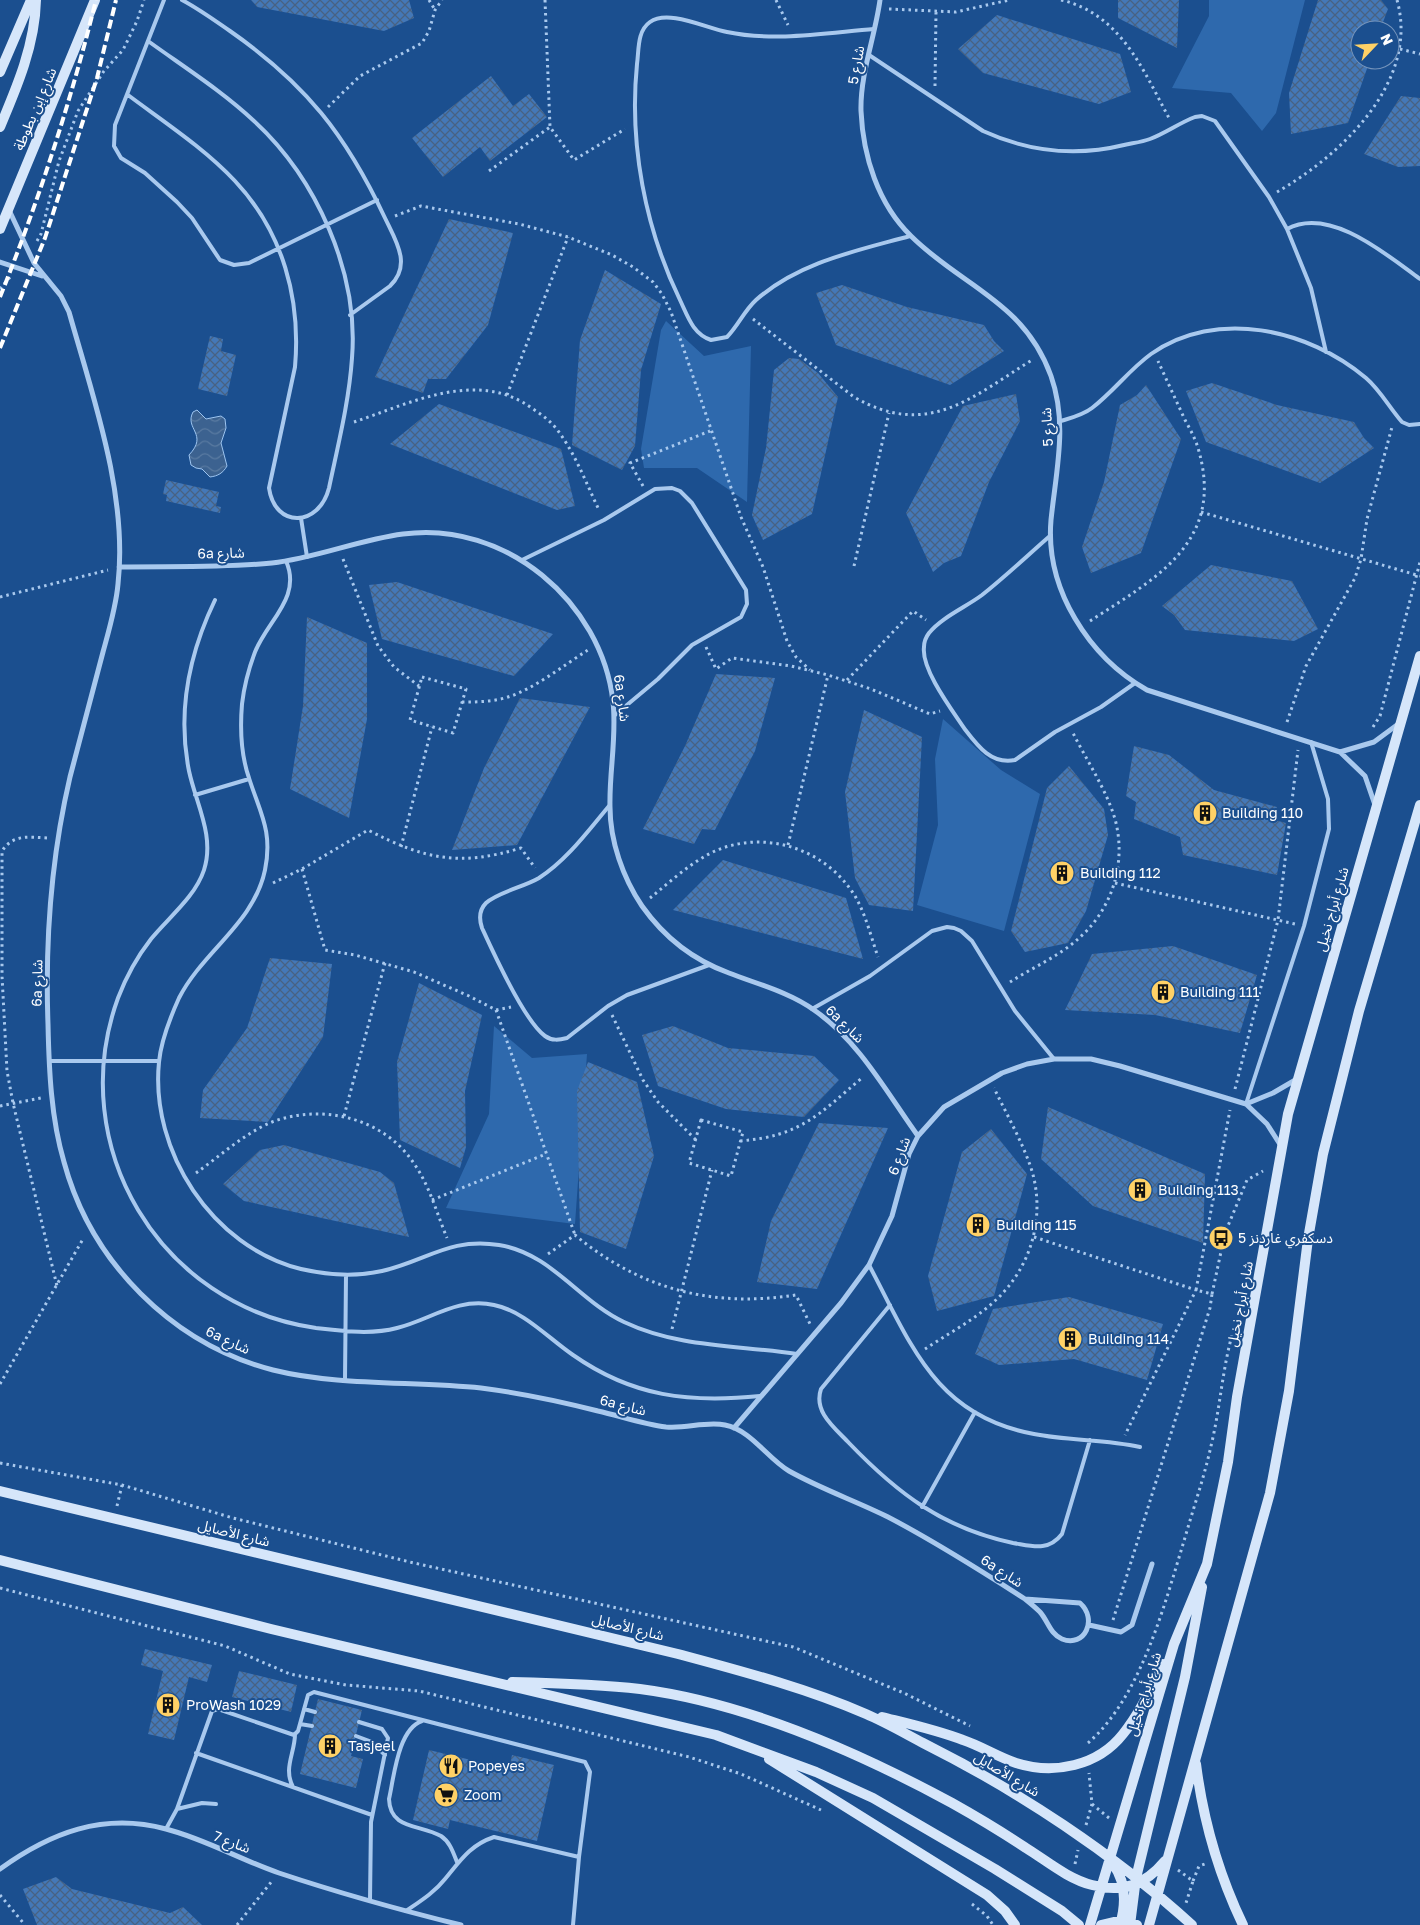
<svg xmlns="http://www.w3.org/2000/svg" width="1420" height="1925" viewBox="0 0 1420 1925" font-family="'Golos Text','Noto Sans Arabic',sans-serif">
<defs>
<pattern id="water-waves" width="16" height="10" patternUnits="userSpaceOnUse" patternTransform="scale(1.25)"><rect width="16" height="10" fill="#3c6290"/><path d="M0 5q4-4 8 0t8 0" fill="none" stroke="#597aa1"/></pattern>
<pattern id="building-cross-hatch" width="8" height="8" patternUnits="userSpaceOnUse" patternTransform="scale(1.25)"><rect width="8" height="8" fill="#4478b7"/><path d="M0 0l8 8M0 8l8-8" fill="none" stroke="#486282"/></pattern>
</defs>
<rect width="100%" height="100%" fill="#1b4f8f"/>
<!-- park -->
<path fill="#2e69ad" d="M1209,0H1305L1276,113L1262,131L1231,93L1172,88L1209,16Z
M666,321L704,356L751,346L747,502L697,468H644L641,449L661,330Z
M943,719L1001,770L1040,794L1004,931L917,905L938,825L935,759Z
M494,1026L532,1058L587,1054L575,1224L446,1208L489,1114Z"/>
<!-- water -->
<path fill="url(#water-waves)" stroke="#9cc4f0" d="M197,410L206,419L221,416L225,419L226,428L221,443L227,466C223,473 218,476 210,477L202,469L196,468L191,465L189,455C209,434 184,429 193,412Z"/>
<!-- building -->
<path fill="url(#building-cross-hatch)" d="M251,0H409L414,18L384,31L257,7Z
M1118,0H1179L1177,48L1118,18Z
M1318,0H1381L1388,9L1380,30H1360V60H1370L1348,123L1291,134L1289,93Z
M997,15L1120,54L1131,92L1099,104L983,73L958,49Z
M491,76L513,106L529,94L547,117L490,161L480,147L443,177L412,138Z
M1401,96L1420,98V166L1398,167L1364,154Z
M449,219L513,233L488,325L446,379H428L423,393L375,377Z
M605,270L661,304L641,370L635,446L622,470L572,445L580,340Z
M842,285L907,307L984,325L994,341L1004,351L950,385L836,345L816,293Z
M210,336L223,339L221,351L236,355L227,396L198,389Z
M789,358L799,359L818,373L838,397L812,514L763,540L752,515L766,448L774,370Z
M1212,383L1277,405L1354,422L1364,438L1374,448L1320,483L1206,442L1186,391Z
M1146,385L1181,439L1141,553L1091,573L1082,547L1104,482L1120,405L1137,395Z
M1016,394L1020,421L989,482L961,556L944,563L933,572L906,513L963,406Z
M439,404L561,449L575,506L557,510L390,444Z
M166,480L219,492L216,506L221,507L220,513L166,501L167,495L163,494Z
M1211,565L1292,581L1318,629L1294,641L1185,630L1174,615L1162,606Z
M397,582L553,634L514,676L382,639L369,585Z
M307,617L367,643V719L349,818L290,789L303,706Z
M716,674L775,678L755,751L715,830L702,829L694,844L643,829L685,746Z
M520,698L590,707L517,845L452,850L484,768Z
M864,710L922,737L913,911L869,905L855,878L845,792Z
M1134,746L1169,755L1214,790L1277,807L1275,820L1286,823L1277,875L1183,855L1180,837L1134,819L1136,802L1126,796Z
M1069,766L1104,809L1108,835L1086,911L1068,943L1025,952L1011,931L1047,788Z
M723,860L846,898L863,959L673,910Z
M1173,946L1257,975L1240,1033L1155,1015L1065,1010L1092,954Z
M270,958L332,964L323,1037L268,1122L200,1118L203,1090L247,1028Z
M419,983L482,1015L465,1091L466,1147L460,1168L400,1140L397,1062Z
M673,1026L728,1048L814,1056L839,1080L804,1117L726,1109L658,1086L642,1035Z
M588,1062L637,1082L654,1156L626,1249L580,1232L577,1091Z
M1048,1107L1205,1174L1203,1243L1093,1206L1041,1159Z
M819,1123L888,1128L817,1289L757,1282L771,1221Z
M991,1129L1027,1174L994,1296L937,1311L928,1276L962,1152Z
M284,1145L380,1172L394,1183L409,1237L244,1201L223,1184L260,1150Z
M1069,1297L1163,1324L1147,1380L1074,1359L999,1365L975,1354L993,1309Z
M145,1649L212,1665L207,1682L189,1677L174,1740L148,1734L163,1671L141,1665Z
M239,1671L297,1685L291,1712L232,1697Z
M318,1699L362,1710L351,1756L363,1759L356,1788L300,1774Z
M429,1750L509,1769L512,1755L554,1765L537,1841L450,1820L448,1829L413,1820Z
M56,1877L72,1889L170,1913L183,1907L202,1925H37L23,1889Z"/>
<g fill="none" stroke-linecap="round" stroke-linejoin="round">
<!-- path -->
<path stroke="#a9c9ee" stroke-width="3" stroke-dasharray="2.5 4" stroke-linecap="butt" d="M429,0L435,10
M545,0L550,127L574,160L625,129
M776,0L788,25
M1061,0C1121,14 1143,70 1169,118
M889,9L956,12L1009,0
M1400,49L1420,54
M935,86L936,12
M328,107L360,76L422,43L429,31L435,10L442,0
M489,171L550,127
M1277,192C1340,156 1420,82 1397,0
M395,216L421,206L519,224L568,237L612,255L633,267L653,282L662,294L671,312L741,517L763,567L787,641L796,657L810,670
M37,241L41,234L59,161L78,111L104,71L123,50L137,21L144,0
M0,289L11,276
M753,319L854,397C927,439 971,398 1032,360
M507,395L568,237
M354,422C411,403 478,368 533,409C544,416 554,424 561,435C577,458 587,485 599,510
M643,486L630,463L710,431
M1201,512L1420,576
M343,559L378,646L394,667L419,686
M854,566L889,413
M0,597L108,570
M1090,621C1156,578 1226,542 1198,448C1195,438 1190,429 1185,420C1176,400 1167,381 1158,361
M706,647L716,669L732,658L791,666L828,675L871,689L930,714L940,711
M422,677L466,689L453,733L410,720Z
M847,680L913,611L926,620
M462,702C477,702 493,702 508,697C534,689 564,665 588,650
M1287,722L1306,666L1355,578L1361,559L1367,519L1392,427
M1373,727L1380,716L1420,562
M47,838C29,837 13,834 2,851V976L7,1071L13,1103L57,1286
M788,845L828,675
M401,847L432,727
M302,869L325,950L355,955L414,972L469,996L496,1010L511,1007
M273,883L302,869L368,830C424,859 459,867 521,848L535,868
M1115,883L1295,924
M650,898C670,882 691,862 715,851C766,829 826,849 855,896C866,915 871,937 878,957
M1010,982C1032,968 1059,956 1078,939C1112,910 1127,863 1115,819C1106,789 1087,761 1073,733
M496,1010L575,1235
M612,1015L643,1080L658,1102L696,1140
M1235,1089L1278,920L1298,750
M0,1106L41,1098
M344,1116L385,963
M701,1120L743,1132L731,1176L689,1163Z
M740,1141C801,1136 818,1115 863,1077
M196,1173C220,1156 245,1133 272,1122C323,1103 385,1118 415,1165C430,1187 437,1214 447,1238
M432,1200L546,1154
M1034,1237L1196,1290L1125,1435
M548,1254L575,1235C640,1289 712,1308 796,1295L810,1324
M1212,1294L1225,1233L1247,1180L1263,1171
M672,1329L712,1170
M925,1349C949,1333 978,1318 999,1297C1032,1264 1045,1216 1032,1171C1023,1143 1007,1115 994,1088
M0,1384L83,1239
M0,1463L122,1485L233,1518L414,1563L793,1647L904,1693L970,1726
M117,1506L122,1485
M0,1588L225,1646L290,1674L346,1685L419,1691L689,1757L741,1774L821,1810
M1113,1620L1210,1308L1212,1294L1196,1290L1230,1110
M1088,1743C1141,1697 1164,1606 1184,1541C1193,1509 1204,1478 1211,1446C1220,1409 1222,1372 1232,1335
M1092,1804L1109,1818
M1086,1825L1092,1804L1089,1773
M1075,1864L1078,1850
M1178,1870L1193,1881L1186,1903
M1193,1881L1199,1866L1205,1864
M0,1895L25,1925
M972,1904L987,1916L993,1925
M237,1925L272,1881"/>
<!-- lane -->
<path stroke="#a9c9ee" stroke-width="4" d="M164,0L115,125L114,146L121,158L145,173L177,202L192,218L220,260L234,265L249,263L377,200
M182,0C199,9 214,20 230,31C306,84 346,135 385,218C396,241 412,265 390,286L350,315
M874,29C826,33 774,42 727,32C706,28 668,9 650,22C637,31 639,50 637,64C629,144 645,228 680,300C688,317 693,334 711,340L727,337C738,326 744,311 756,300C799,262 856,251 910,236
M869,55L983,131C1029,152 1075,157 1124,145C1133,143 1142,142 1150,139C1166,133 1179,123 1195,117L1202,116L1215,121L1269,197L1287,229L1311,288L1326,352
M128,95C164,122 204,148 235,181C283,232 301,299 295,367L269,488C275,529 319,527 329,488C338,445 349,402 352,358C359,272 316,178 254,121C222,91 184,67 148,41
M1287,229C1330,206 1387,255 1420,279
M1061,421C1071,418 1083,415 1092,408C1113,392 1129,370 1151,354C1216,308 1308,329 1366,378C1380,390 1389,407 1402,422L1409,425L1420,424
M301,518L307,557
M1051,535C1028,555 1006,576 982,595C966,607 942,617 929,633C926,637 924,642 924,647C921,669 952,710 964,728C977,745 991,765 1015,760L1055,732L1101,707L1135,683
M522,560L604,520L655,489L672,488L680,491L692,503L746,590L747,604L741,617L692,645L658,679L615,715
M286,561C302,597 268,620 255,652C249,668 244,687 242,704C240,728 241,755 249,778C260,813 273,831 265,870C254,923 203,951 179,998C170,1018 161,1040 159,1062C150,1151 212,1247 301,1269C327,1275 355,1277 382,1271C426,1261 450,1237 499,1245C551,1253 579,1301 624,1322C679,1348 738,1345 797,1354
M215,600C189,654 177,711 189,771C196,804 215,836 204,870C195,897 169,917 151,939C137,957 126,977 118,998C64,1146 160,1306 316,1328C342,1331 371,1335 397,1328C430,1320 457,1297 494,1305C524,1311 548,1338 573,1355C633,1397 689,1403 760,1396
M195,795L249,779
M609,806C588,831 567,860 539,878C524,887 498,892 486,903C479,910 479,919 482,928C493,952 524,1021 545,1036C552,1041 559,1040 567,1038L608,1006L627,995L709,965
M812,1009L870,976L932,931L947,927L954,928L961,931L972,941L1015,1011L1054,1059
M49,1061H159
M1246,1104L1304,926L1329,829L1328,799L1311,742
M869,1265C911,1344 935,1416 1034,1434C1069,1441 1105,1439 1140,1447
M890,1305L821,1389C813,1412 835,1428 849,1443C898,1494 943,1528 1013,1543C1032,1546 1048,1552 1062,1534L1090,1440
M345,1379L346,1275
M922,1507L975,1412
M304,1709L315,1712
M422,1721C398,1729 394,1777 389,1799C390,1830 420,1824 441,1836C450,1842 453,1852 457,1862
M359,1722L382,1729L388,1738L371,1822L370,1900
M300,1724L312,1726
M356,1736L372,1742L385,1755
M196,1753L372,1815
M293,1787C283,1768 295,1753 295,1734
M177,1809L202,1803L216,1804
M166,1829L177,1809L212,1711L218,1709L294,1735L298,1731L308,1695L314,1692L585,1762L590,1772L579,1857L573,1925
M406,1911C419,1902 434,1893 445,1879C460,1861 470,1845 494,1837L579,1857"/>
<!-- street -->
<path stroke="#a9c9ee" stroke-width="5" d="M880,0C875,37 860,74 861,111C863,156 878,204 911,236C961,286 1024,301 1051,376C1068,424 1056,471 1051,520C1045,589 1089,657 1147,690L1340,752L1365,776L1375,805
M9,210L34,263L61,296L69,312C93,397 128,495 118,584C116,607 109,630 103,652C92,694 81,736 70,777C51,858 45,941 48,1024C49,1070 51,1118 64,1162C91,1262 172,1344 273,1370C337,1386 414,1381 481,1388C520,1393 559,1401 598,1411C620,1416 643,1424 666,1427C686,1429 706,1421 725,1425C751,1430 767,1458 789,1471C821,1489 856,1501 888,1517C936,1542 980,1570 1025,1599
M0,262L42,276
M119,567C170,566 222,568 272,563C316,558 358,540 403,534C505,520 602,602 613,702C617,737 609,772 610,807C610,841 623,878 642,906C664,937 693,960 729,973C757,984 789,992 814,1010C859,1041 887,1093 918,1136
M1340,752L1374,742L1397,725
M1246,1104L1273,1093L1297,1079
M734,1428L841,1303L869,1265L892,1216L909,1154L918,1136L944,1107L1002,1073L1027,1064L1054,1059H1091L1120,1066L1246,1104L1267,1124L1281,1146
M1025,1599L1080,1603C1098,1619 1085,1648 1062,1639C1050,1634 1048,1621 1040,1612C1035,1607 1030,1603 1025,1599Z
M1089,1625L1121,1632L1132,1625L1152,1564
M0,1869C50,1833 103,1812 166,1829C205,1839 241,1860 279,1873C339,1893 400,1910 461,1925"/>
<!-- secondary -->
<path stroke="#d6e6fa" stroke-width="10" d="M0,72L31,0
M0,127C17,87 35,45 36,0
M0,229L95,0
M0,1491L678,1654C741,1671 806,1688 866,1714C885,1722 904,1733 923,1743C1017,1790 1114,1854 1192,1925
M0,1560L271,1629L716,1735L816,1772L873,1798L995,1869L1062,1911L1079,1925
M512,1682C555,1683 598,1684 640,1689C747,1703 858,1752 952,1803C977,1817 1002,1832 1026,1848C1047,1861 1068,1879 1092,1885C1123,1893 1145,1885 1165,1861
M882,1717C910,1724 937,1730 963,1740C981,1746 998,1757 1016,1763C1054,1775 1098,1766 1123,1734C1140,1713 1151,1688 1163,1664
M769,1759L987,1895L1005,1911L1015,1925
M1196,1764C1203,1819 1219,1875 1243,1925
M1113,1864C1127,1883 1126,1904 1120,1925
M1090,1925L1174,1644L1207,1564L1228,1462L1237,1397L1288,1114L1420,656
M1101,1925L1122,1920L1137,1925
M1130,1925L1136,1878L1185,1677L1202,1587
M1149,1925L1270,1493L1289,1391L1308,1239L1323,1154L1359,1011L1420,805"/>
<!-- rail -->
<path stroke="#fff" stroke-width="4" stroke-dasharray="9 4" stroke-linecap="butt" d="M0,297C39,200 71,101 96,0
M0,348L45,238L97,78L116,0"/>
</g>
<!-- icons -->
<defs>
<symbol id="building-disc" viewBox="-11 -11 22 22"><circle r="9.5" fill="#ffd166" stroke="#1b4f8f"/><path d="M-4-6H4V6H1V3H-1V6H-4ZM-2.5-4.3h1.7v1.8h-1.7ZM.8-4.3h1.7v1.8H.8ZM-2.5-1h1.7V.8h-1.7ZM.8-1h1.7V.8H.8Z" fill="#111"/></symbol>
<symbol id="bus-disc" viewBox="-11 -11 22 22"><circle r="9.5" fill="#ffd166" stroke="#1b4f8f"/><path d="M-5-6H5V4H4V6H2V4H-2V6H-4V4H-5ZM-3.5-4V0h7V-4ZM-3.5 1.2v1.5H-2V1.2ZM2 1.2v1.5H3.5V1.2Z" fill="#111"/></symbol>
<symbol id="restaurant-disc" viewBox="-11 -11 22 22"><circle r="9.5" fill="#ffd166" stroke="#1b4f8f"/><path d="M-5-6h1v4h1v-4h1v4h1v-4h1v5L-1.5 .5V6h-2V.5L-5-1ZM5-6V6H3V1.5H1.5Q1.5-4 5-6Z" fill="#111"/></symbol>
<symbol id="supermarket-disc" viewBox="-11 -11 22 22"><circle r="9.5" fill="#ffd166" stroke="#1b4f8f"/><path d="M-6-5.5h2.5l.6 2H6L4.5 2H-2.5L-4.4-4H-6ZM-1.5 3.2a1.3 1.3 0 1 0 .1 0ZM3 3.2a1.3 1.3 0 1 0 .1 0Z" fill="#111"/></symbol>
</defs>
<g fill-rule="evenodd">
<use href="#building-disc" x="1191" y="799" width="28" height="28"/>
<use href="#building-disc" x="1048" y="859" width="28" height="28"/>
<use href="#building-disc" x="1149" y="978" width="28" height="28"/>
<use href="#building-disc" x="1126" y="1176" width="28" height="28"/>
<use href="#building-disc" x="964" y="1211" width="28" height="28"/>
<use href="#bus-disc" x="1207" y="1224" width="28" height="28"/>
<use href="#building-disc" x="1056" y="1325" width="28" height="28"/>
<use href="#building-disc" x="154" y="1691" width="28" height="28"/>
<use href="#building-disc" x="316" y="1732" width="28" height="28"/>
<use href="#restaurant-disc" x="437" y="1752" width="28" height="28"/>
<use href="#supermarket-disc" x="432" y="1781" width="28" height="28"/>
</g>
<g text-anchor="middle" stroke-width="4" stroke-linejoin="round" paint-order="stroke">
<!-- street labels -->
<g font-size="14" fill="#fff" stroke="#1b4f8f">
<text transform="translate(856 65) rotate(-80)" y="5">شارع 5</text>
<text transform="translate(35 109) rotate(-67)" y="5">شارع إبن بطوطة</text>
<text transform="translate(1047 427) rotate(-93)" y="5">شارع 5</text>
<text transform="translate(221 553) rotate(-1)" y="5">6a شارع</text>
<text transform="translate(622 698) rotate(82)" y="5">6a شارع</text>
<text transform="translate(1332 909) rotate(-74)" y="5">شارع أبراج نخيل</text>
<text transform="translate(37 983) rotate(-89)" y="5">6a شارع</text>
<text transform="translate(845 1024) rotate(44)" y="5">6a شارع</text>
<text transform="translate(899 1156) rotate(-70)" y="5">شارع 6</text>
<text transform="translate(1240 1304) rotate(-79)" y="5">شارع أبراج نخيل</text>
<text transform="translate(228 1340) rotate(25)" y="5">6a شارع</text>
<text transform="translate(623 1405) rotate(14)" y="5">6a شارع</text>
<text transform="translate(234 1533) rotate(14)" y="5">شارع الأصايل</text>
<text transform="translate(1002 1571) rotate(33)" y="5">6a شارع</text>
<text transform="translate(628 1627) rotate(14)" y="5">شارع الأصايل</text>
<text transform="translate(1144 1694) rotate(-73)" y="5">شارع أبراج نخيل</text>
<text transform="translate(1007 1774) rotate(31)" y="5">شارع الأصايل</text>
<text transform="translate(232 1842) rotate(21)" y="5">شارع 7</text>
</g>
<!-- poi labels -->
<g font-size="14" fill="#fff" stroke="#1b4f8f" text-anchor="start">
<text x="1222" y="818">Building 110</text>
<text x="1080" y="878">Building 112</text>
<text x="1180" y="997">Building 111</text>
<text x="1158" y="1195">Building 113</text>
<text x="996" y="1230">Building 115</text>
<text x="1238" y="1243">دسكفري غاردنز 5</text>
<text x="1088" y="1344">Building 114</text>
<text x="186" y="1710">ProWash 1029</text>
<text x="348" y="1751">Tasjeel</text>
<text x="468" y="1771">Popeyes</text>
<text x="464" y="1800">Zoom</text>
</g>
</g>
<!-- north arrow -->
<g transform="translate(1375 45) rotate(65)"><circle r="24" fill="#1b4f8f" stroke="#7695bc"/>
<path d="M0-4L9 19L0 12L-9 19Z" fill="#ffd166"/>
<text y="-8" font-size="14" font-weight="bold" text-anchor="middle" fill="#ffffff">N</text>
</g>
</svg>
